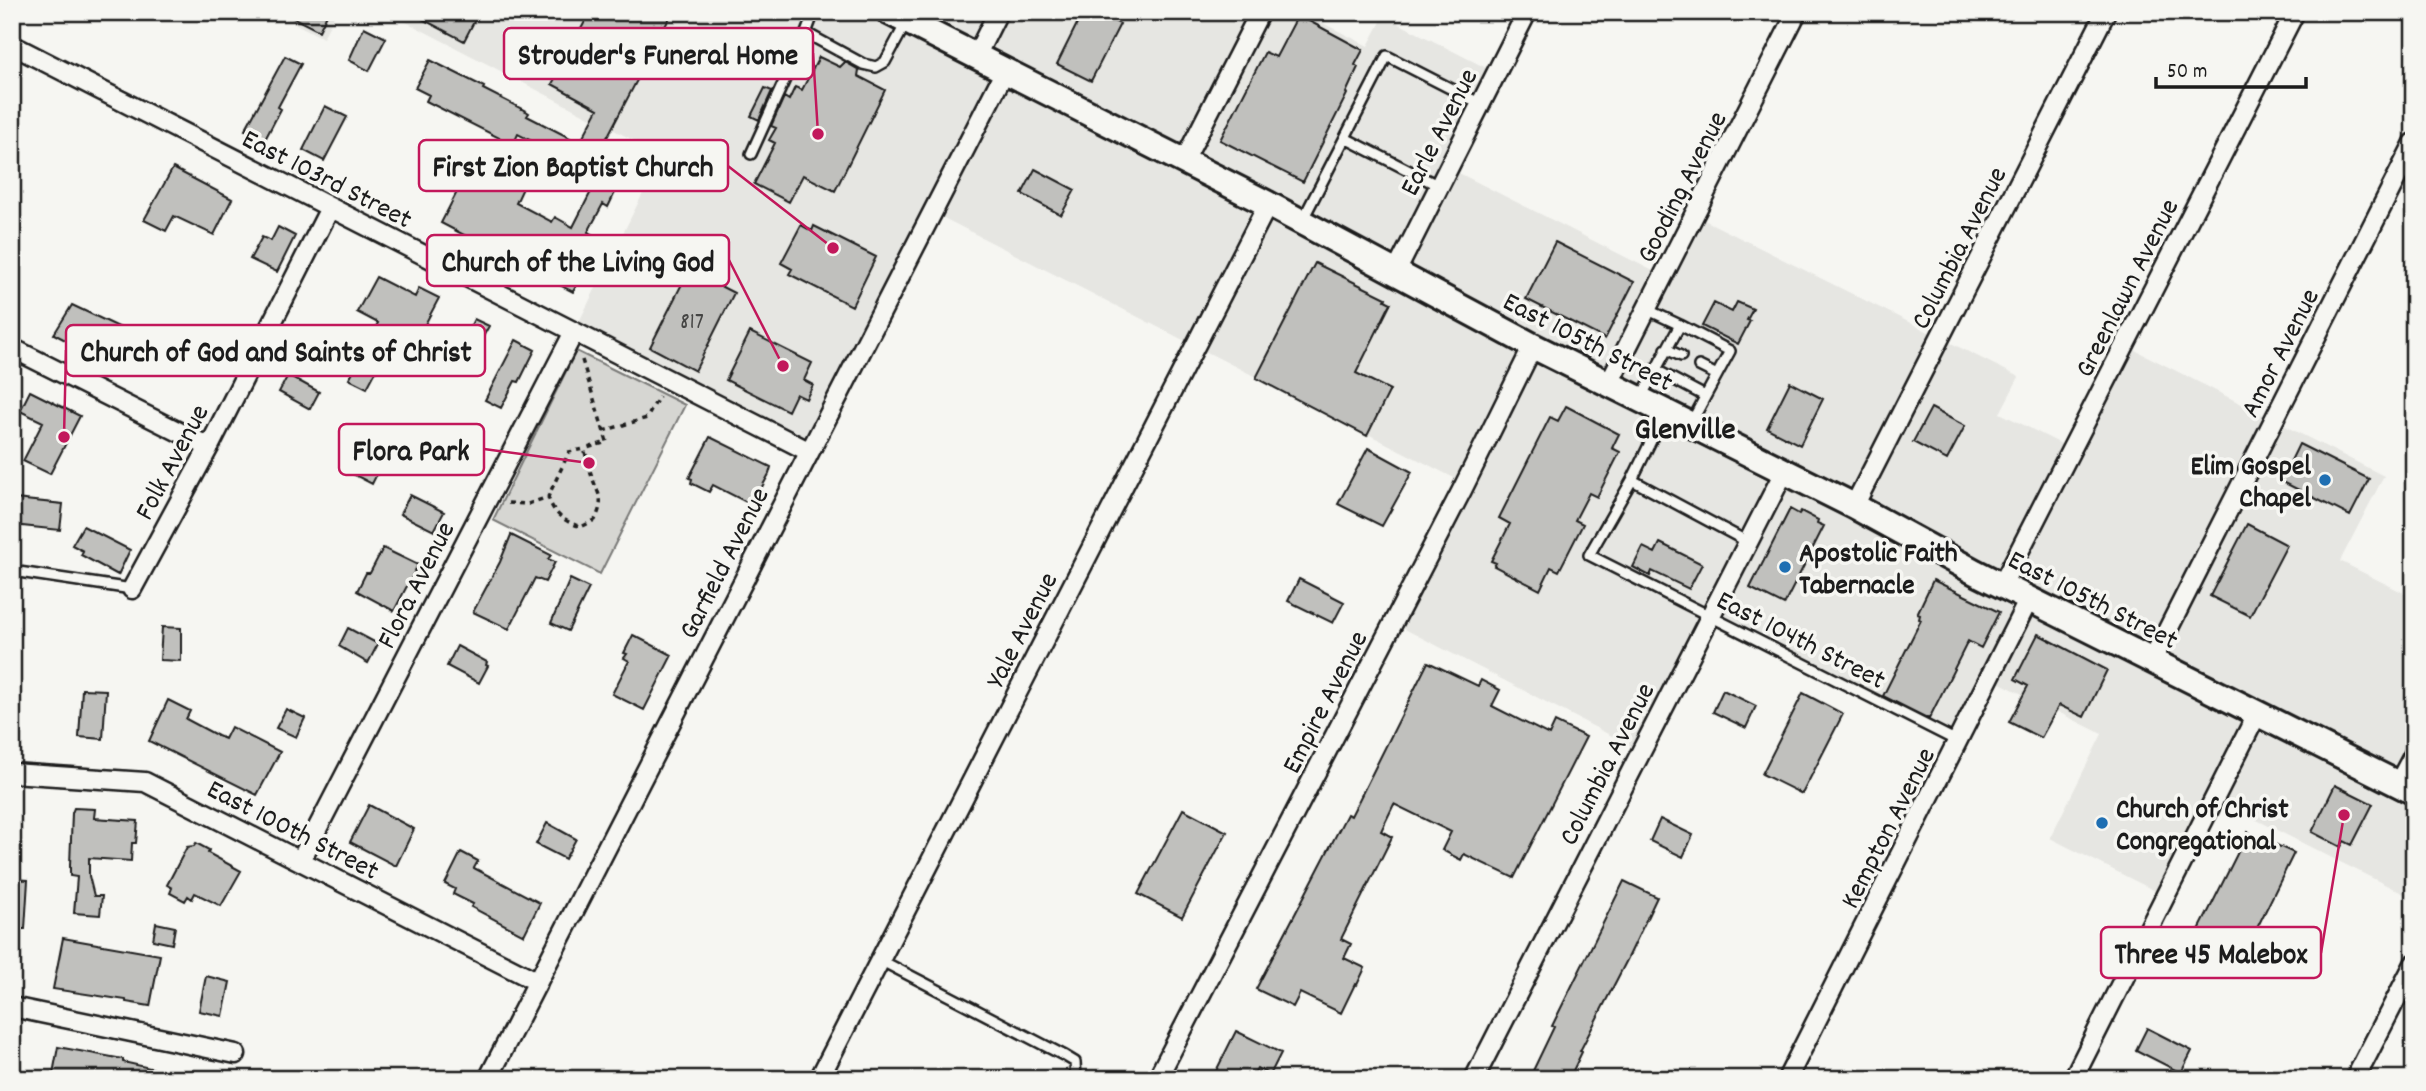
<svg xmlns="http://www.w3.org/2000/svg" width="2426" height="1091" viewBox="0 0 2426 1091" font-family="Dekko,sans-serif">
<rect width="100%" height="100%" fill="#f6f6f2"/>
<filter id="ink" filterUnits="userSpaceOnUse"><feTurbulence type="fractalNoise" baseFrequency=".0143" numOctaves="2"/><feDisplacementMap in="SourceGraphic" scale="14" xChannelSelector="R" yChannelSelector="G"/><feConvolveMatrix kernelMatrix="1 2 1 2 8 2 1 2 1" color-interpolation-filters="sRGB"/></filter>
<g filter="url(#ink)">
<!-- built -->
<path fill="#e6e6e2" d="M273,12H336L323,38Z
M387,12H1301L1368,46L1384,16L1496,73L1449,168L1663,276L1694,215L2019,377L2000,413L2071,449L2125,345L2384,476L2340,561L2414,598V899L2215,799L2165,896L2050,838L2102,734L1990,678L1959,742L1710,617L1641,751L1393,623L1464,483L932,212L808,451L574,332L662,155Z"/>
<!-- green -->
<path fill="#d6d6d2" stroke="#797977" stroke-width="2" d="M576,351L685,405L600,574L493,520Z"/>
<!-- building -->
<path fill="#c0c0bd" stroke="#1c1c1c" stroke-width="2" d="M282,12H328L319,31Z
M409,12H479L464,41Z
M590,12H661L670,17L600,151L581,141L598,109L552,84Z
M1083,12H1097L1120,24L1091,81L1057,64Z
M1298,15L1363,50L1355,65L1358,67L1346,93L1347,94L1303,182L1220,140L1265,52L1276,57Z
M364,27L386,38L369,71L349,60Z
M285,56L301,64L278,107L281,109L262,145L246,136L248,131L245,130Z
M819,57L840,67L845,62L859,70L858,76L885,90L835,191L803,175L789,202L754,184L775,143L769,140L776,128L771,126L784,97L789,100L795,87L802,90Z
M430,60L484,87L483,89L526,111L529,113L527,116L570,138L561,156L518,134L513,145L426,101L429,95L415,88Z
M765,88L772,91L759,120L751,116Z
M325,106L347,117L324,161L303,150Z
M489,159L520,177L523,188L516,203L552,222L555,217L573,227L603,168L622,178L608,207L603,204L588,232L595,236L592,243L597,245L573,292L441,223L459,188L463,190L468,180L476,184Z
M173,168L232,199L214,235L174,216L166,231L144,220Z
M1035,169L1075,190L1061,215L1022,194Z
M801,225L812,231L814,226L876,257L852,306L789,274L792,269L781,263Z
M278,227L295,236L277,272L250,259L262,237L271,241Z
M1555,242L1634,282L1605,339L1526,299Z
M1315,263L1386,298L1385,300L1391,303L1356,373L1390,390L1367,436L1256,378Z
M689,270L734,293L695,371L650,347Z
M376,277L415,297L419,288L439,298L412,349L408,347L405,353L390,345L367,388L349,379L378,323L357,312Z
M1737,302L1753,309L1747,320L1750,321L1738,344L1702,326L1714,303L1732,312Z
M72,305L125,330L107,362L54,334Z
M474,319L489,326L466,367L453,360Z
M750,332L812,363L804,380L813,385L806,399L796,394L788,411L726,380Z
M516,340L535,350L519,382L515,381L501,408L485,400Z
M288,375L319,392L310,409L279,392Z
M1790,382L1823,399L1800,445L1767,428Z
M30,391L80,416L50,474L23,461L43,422L20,411Z
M1566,406L1619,434L1612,448L1620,452L1597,497L1589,493L1575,520L1583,524L1559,571L1551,567L1540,590L1494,566L1496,563L1491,561L1510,524L1499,518L1550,417L1558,421Z
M1931,408L1965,426L1947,460L1913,442Z
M710,437L771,467L769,474L752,505L713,485L709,492L691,483L692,479L689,478Z
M2299,444L2369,479L2350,516L2281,481Z
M1368,448L1412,472L1382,526L1338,504Z
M361,458L380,468L372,484L353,474Z
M410,495L444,512L434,531L400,514Z
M15,499L63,504L60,530L13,525Z
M1790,509L1799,514L1801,511L1818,520L1817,523L1824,526L1784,605L1750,588Z
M2247,524L2287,545L2250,616L2210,596Z
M83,526L130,550L118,575L81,555L83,551L72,545Z
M511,535L551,555L548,559L555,562L545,582L535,578L509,629L473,612L500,562Z
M1660,543L1702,564L1689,589L1652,571L1650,576L1633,567L1643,547L1655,553Z
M383,548L418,565L394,611L357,591L366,573H370Z
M570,579L589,588L568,631L551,623Z
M1299,579L1344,602L1333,623L1288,601Z
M1933,580L1999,612L1981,648L1968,641L1929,719L1883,696L1921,620L1919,619L1920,615L1917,614Z
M162,627L181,628V661L160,660Z
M348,628L378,644L368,663L339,646Z
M2038,634L2107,670L2084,717L2059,705L2041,738L2009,722L2028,686L2015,679Z
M633,635L672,655L644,710L612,694L629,661L624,658L627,654L624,653Z
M457,646L487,662L486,665L488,666L479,683L447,666Z
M1428,662L1478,686L1481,680L1500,690L1492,706L1549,735L1555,722L1586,737L1514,878L1464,854L1461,860L1442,850L1451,832L1394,804L1381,831L1392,837L1341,939L1351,944L1344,958L1365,968L1357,985L1355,984L1341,1013L1300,993L1293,1007L1256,989L1347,814L1351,816Z
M82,689L106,690L103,739L79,737Z
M1723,690L1756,706L1746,728L1713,712Z
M1803,693L1843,714L1802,794L1762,774Z
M168,700L190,711L186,719L218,736L225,739L231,727L280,752L257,795L149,741Z
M286,709L305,718L296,737L276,728Z
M2335,785L2373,804L2352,845L2344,841L2341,847L2312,832Z
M369,805L414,829L396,866L350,842Z
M74,808L95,809L94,818L138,821L136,843H132L131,861L89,858V876L94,896H102L100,915L74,913L77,877L70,876V865L72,813Z
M1183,809L1227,832L1182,917L1138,894Z
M1660,819L1693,835L1683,857L1650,841Z
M547,823L576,839L565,859L536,844Z
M2248,832L2294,853L2233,977L2187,954Z
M196,843L209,850L208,853L241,871L221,906L195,893L192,899L188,896L185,901L170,893L172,888L167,885L187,847L194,846Z
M461,852L478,861L474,868L540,903L524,935L471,907L473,904L453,894L455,889L445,884Z
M12,879L28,880L25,929H12Z
M1624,881L1657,897L1628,958L1580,1051L1582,1052L1569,1079H1529L1554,1027L1552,1026Z
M156,923L175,927L172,944L153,940Z
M63,938L160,955L150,1006L126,1002V1000L53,989Z
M206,976L230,982L223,1016L199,1011Z
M2147,1028L2192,1051L2181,1073L2136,1050Z
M1236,1031L1281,1053L1270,1075L1257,1068L1251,1079H1212Z
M58,1047L123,1059V1062L168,1072L167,1079H52Z"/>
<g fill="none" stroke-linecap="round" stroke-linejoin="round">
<defs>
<path id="service" d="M814,12L806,33L863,64L876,67L885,62L906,23
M1345,138L1439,186
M751,154L806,33
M1302,221L1387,56L1481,104
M1646,309L1680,325
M1666,349L1681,356
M1699,366L1717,375
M1656,370L1705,396
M1641,397L1680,325L1730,351L1691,423
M1664,414L1632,480L1748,542
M1632,480L1589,555L1959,742
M12,571L132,589
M880,960L1065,1056L1075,1062L1076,1078"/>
<path id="minor" d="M12,45L808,451
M976,56L998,12
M1184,161L1260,12
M1395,274L1527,12
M12,348L209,447
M1609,383L1797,12
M1854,506L2106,12
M2002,585L2295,12
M132,589L209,447L330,208
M2152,661L2414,143
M12,773L145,782L538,982
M2398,784L2414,754
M301,860L574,332
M12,1007L236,1054
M488,1079L1005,71
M819,1079L1268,204
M1157,1079L1462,490L1533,346
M1474,1079L1784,472
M1787,1079L2029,599
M2073,1079L2257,714
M2355,1079L2414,964"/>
<path id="secondary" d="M889,12L1268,204L1533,346L1854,506L1975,572L2414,792"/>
</defs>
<!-- service casing -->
<use href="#service" stroke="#1c1c1c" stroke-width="14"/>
<!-- minor casing -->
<use href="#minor" stroke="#1c1c1c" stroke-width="23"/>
<!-- secondary casing -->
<use href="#secondary" stroke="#1c1c1c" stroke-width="30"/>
<!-- path -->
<path stroke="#1c1c1c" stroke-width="3.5" stroke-dasharray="5 5" stroke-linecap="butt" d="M582,360L607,442L584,449
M603,431L647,418L659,396
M508,503L528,504L548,497C554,515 564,521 581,527L595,520C605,499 599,497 592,477C589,468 587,458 584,449L569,452L548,497"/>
<!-- service -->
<use href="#service" stroke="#f6f6f2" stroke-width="9"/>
<!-- minor -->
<use href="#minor" stroke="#f6f6f2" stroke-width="18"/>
<!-- secondary -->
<use href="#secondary" stroke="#f6f6f2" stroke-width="24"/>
</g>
</g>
<!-- markers -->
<g fill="#1f6fb2" stroke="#f6f6f2" stroke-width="2.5">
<circle cx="2325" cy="480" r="7"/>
<circle cx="1785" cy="567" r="7"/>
<circle cx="2102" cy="823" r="7"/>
</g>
<g text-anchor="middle" stroke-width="7" stroke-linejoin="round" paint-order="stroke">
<!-- number labels -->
<g font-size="24" fill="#454544">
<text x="692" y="328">817</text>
</g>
<!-- street labels -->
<g font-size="28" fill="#1c1c1c" stroke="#f6f6f2">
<text transform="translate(1437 131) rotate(-63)" y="10">Earle Avenue</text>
<text transform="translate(328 177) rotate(27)" y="10">East 103rd Street</text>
<text transform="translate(1680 186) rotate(-63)" y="10">Gooding Avenue</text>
<text transform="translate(1957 247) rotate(-63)" y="10">Columbia Avenue</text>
<text transform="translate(2125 287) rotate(-63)" y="10">Greenlawn Avenue</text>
<text transform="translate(1589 340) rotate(27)" y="10">East 105th Street</text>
<text transform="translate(2278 352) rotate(-63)" y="10">Amor Avenue</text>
<text transform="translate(170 461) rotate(-62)" y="10">Folk Avenue</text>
<text transform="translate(722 562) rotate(-63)" y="10">Garfield Avenue</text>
<text transform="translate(414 584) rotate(-63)" y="10">Flora Avenue</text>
<text transform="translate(2094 598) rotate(27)" y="10">East 105th Street</text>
<text transform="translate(1020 629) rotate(-63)" y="10">Yale Avenue</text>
<text transform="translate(1802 638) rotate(27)" y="10">East 104th Street</text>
<text transform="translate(1323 701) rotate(-63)" y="10">Empire Avenue</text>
<text transform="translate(1605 763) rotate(-63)" y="10">Columbia Avenue</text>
<text transform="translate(1886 827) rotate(-63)" y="10">Kempton Avenue</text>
<text transform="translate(294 828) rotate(27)" y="10">East 100th Street</text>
</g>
<!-- poi labels -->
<g font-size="28" font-weight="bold" fill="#1c1c1c" stroke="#f6f6f2" text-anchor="start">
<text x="2311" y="474" text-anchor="end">Elim Gospel<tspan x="2311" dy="32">Chapel</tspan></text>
<text x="1799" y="561">Apostolic Faith<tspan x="1799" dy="32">Tabernacle</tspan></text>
<text x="2116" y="817">Church of Christ<tspan x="2116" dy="32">Congregational</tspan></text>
</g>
<!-- quarter labels -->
<g font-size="32" font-weight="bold" fill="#1c1c1c" stroke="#f6f6f2">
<text x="1685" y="438">Glenville</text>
</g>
</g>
<!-- callouts -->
<path fill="none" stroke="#c2185b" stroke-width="2.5" d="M818 134L813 53M833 248L728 166M783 366L729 260M64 437L66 350M589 463L484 449M2344 815L2321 953"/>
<g fill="#c2185b" stroke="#f6f6f2" stroke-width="2.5">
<circle cx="818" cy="134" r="7"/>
<circle cx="833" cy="248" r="7"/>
<circle cx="783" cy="366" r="7"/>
<circle cx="64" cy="437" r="7"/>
<circle cx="589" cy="463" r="7"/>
<circle cx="2344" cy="815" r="7"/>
</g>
<g fill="#f6f6f2" stroke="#c2185b" stroke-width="2.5">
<rect x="504" y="28" width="309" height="51" rx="7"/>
<rect x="419" y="140" width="309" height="51" rx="7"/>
<rect x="427" y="235" width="302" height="51" rx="7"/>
<rect x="66" y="325" width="419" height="51" rx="7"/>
<rect x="339" y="424" width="145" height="51" rx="7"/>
<rect x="2101" y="927" width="220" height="51" rx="7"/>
</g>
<g font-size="30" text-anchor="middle" font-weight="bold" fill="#1c1c1c">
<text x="658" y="64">Strouder's Funeral Home</text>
<text x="573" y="176">First Zion Baptist Church</text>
<text x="578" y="271">Church of the Living God</text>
<text x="276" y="361">Church of God and Saints of Christ</text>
<text x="411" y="460">Flora Park</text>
<text x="2211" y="963">Three 45 Malebox</text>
</g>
<!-- margin -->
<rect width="2426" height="1091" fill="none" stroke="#f6f6f2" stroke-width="42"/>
<rect x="21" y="21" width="2384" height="1049" fill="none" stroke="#1c1c1c" stroke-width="2.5" filter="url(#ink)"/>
<!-- scale -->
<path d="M2156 77v10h150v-10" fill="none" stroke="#1c1c1c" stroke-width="3.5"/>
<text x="2167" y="77" font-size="21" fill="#1c1c1c" stroke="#f6f6f2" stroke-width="5" paint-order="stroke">50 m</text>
</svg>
